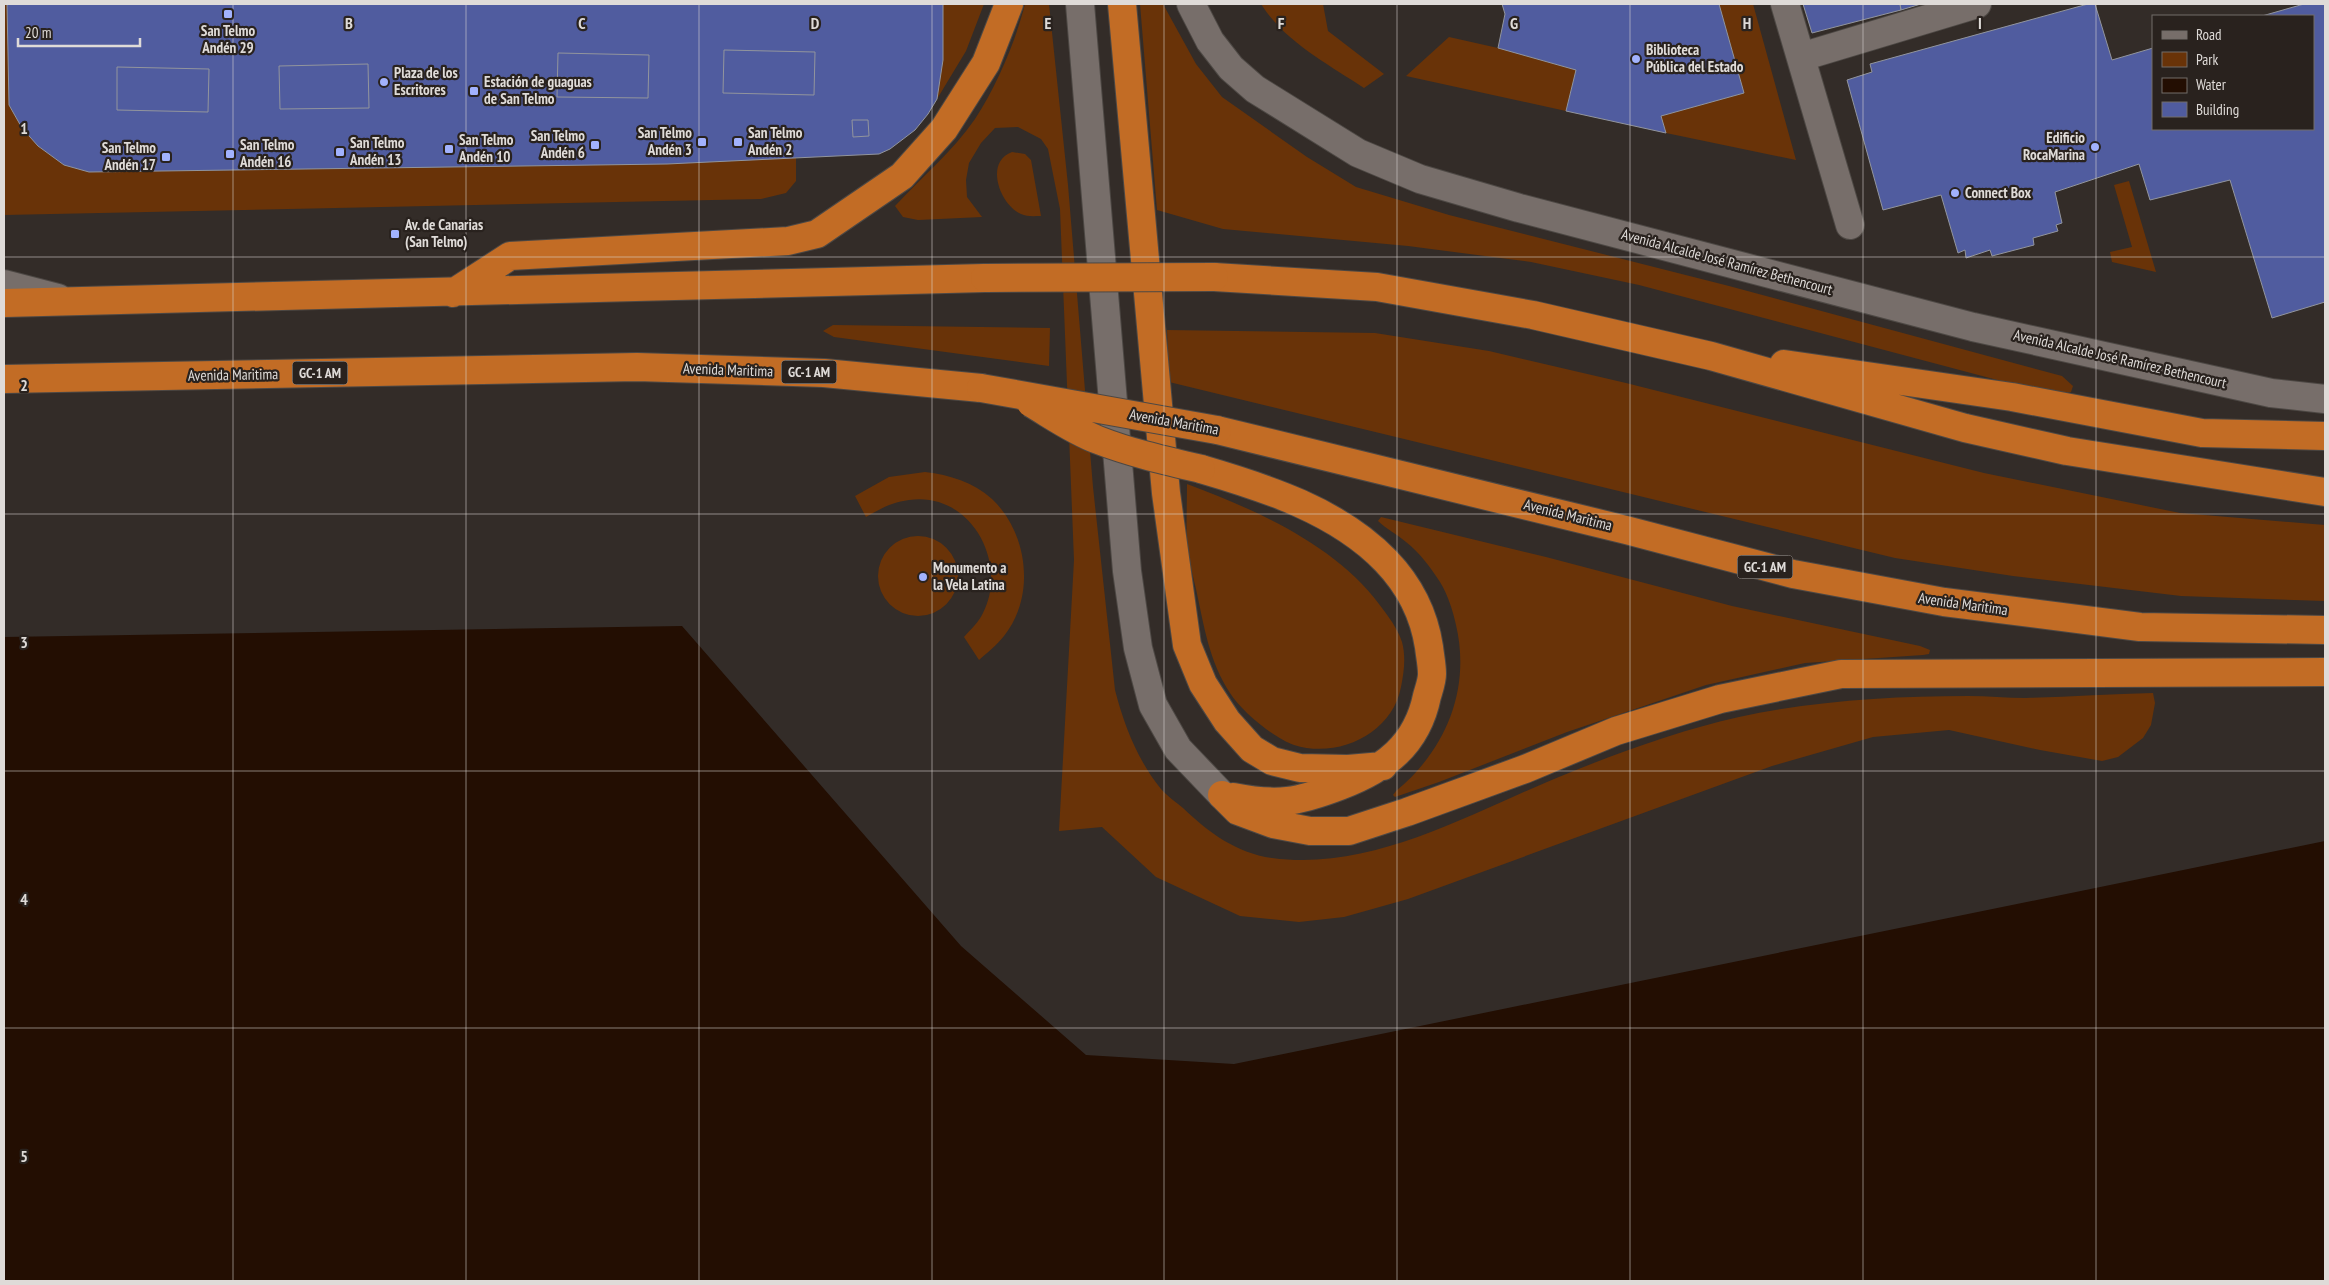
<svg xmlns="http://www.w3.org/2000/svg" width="2329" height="1285" viewBox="0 0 2329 1285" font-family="'PT Sans Narrow',sans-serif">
<rect width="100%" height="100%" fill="#332c28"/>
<!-- green -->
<path fill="#693308" d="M4,4H7L9,105L22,128L38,146L64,165L89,172L667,164L796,158V181L786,193L761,199L4,215Z
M943,4H984L966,51L937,99L943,60Z
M1025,4H1049L1068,185L1093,487L1115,690C1124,725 1138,761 1161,789C1167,796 1176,802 1183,808C1208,832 1236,853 1272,858C1369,871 1461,818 1547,782C1606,757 1676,731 1739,717C1813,701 1892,696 1968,696C1987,696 2007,698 2026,698C2068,697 2111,694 2153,693L2155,703L2151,725L2143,738L2118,757L2102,761L2040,750L1949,730L1873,737L1772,766L1408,899L1344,917L1299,922L1240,916L1156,877L1102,827L1059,831L1074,560L1060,209L1048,149L1041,139L1018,127L995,128L981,143L969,163L966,180L967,197L982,217L918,220L903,217L895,206C921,178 953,151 975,119C997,85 1015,43 1025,4Z
M1140,4H1163L1196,64L1222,97L1307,157L1356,187L1449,215L1729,286L2062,376L2073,386L2071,392L2054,395L1639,285L1531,262L1408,246L1223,229L1157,210Z
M1261,4H1323L1328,31L1384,74L1364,88C1328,64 1285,42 1261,4Z
M1719,4H1753L1796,160L1666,133L1661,116L1744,93Z
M1449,37L1498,48L1576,70L1566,111L1406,76Z
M1012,152L1025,154L1031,160L1041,216C1035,216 1027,217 1021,214C1000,205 984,162 1012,152Z
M2129,181L2156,272L2112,262L2110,252L2132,247L2114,185Z
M833,325L1050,328L1049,366L834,337L823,331Z
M1167,330L1375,333L1489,351L1626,383L1984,473L2180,513L2325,525V601L2181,596L2013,576L1895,558L1169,382Z
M925,472C950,475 973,482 992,499C1028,533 1036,596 1004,636C997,645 987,653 979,660L964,637C970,630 979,622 983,613C1009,562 970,491 909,500C892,502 880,509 866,517L855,496L889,477Z
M1187,484C1259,511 1341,547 1385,612C1391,620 1399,632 1402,642C1406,657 1404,672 1401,687C1392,734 1338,759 1294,745C1275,739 1241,711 1230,693C1209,661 1204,626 1196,589C1193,575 1188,559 1187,545C1186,525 1187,504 1187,484Z
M1381,517L1546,557L1732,606L1920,646L1930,650L1929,654L1923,655L1805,663L1706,685L1567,732L1439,782L1395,797L1393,795L1396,791C1446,750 1471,689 1456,625C1453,611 1448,595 1440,582C1431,568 1419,552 1406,542C1397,534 1386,529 1378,521Z
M878 576a40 40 0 1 1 80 0a40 40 0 1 1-80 0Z"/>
<!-- water -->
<path fill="#230e02" d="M682,626L961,946L1086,1055L1234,1064L2325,841V1281H4V637Z"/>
<!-- building -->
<path fill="#505c9f" stroke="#92959d" d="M7,4H943V60L937,99L928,114L915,130L890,149L879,154L667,164L89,172L64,165L38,146L22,128L9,105Z
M1502,4H1719L1744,93L1661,116L1666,133L1566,111L1576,70L1498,48L1505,14Z
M1803,4H1900L1901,10L1812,33Z
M1900,4H1921L1901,10Z
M2088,4H2095L2112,60L2153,48V129H2313V16H2262L2304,4H2325V302L2272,318L2230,180L2150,200L2139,164L2055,192L2062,223L2056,225L2058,231L2033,238L2034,245L1992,256L1990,250L1966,258L1965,250L1958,253L1941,195L1883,210L1847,80L1872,72L1870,64Z
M724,50L815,52L814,95L723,93Z
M558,53L649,55L648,98L557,97Z
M368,64L369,108L280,109L279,66Z
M117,67L209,69L208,112L117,110Z
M852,120H868L869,136L853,137Z"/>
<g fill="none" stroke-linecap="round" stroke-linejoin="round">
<defs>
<path id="pedestrian" d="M1785,4L1850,225
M1801,57L1977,4"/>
<path id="minor" d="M1191,4L1210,41L1231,68L1255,89L1358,153L1420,179L1519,208L1973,327L2271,393L2325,399
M4,284L58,298"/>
<path id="tertiary" d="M1080,4L1127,571L1138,648L1153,705L1178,749L1222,795"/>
<path id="trunk" d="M1122,4L1166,493L1187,645L1203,684L1227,721L1252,749L1272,761L1300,768L1348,769L1383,766
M1214,277L1377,287L1533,315L1711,356L1965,428L2067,451L2325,492
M453,293L510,256L788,241L817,234L902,176L944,129L986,63L1009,4
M4,303L985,278
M1784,364L2012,397L2202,433L2325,436
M4,379L637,367L824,373L981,388
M1217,430L1626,530L1793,574L1944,602L2140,627L2325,630
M1201,469C1266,488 1338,511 1386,561C1409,585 1424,614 1429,647C1430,656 1432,665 1432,674C1432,681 1429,689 1427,696C1417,745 1385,769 1340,786C1298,802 1278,806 1233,797
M1222,795L1238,811L1273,824L1310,831H1349L1407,812L1525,769L1616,731L1720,699L1841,674L2325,672"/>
</defs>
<!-- pedestrian casing -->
<use href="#pedestrian" stroke="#4d4844" stroke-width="30"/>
<!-- minor casing -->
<use href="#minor" stroke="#4d4844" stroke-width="30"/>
<!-- tertiary casing -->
<use href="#tertiary" stroke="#4d4844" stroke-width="30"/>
<!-- trunk casing -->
<use href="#trunk" stroke="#4d4844" stroke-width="30"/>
<!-- pedestrian -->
<use href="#pedestrian" stroke="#776e6a" stroke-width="28"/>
<!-- minor -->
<use href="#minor" stroke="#776e6a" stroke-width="28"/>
<!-- tertiary -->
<use href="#tertiary" stroke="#776e6a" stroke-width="28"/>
<!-- trunk -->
<use href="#trunk" stroke="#c26c25" stroke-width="28"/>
<defs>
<path id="trunk-bridge" d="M985,278L1214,277
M981,388L1217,430
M1031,403C1053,416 1074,431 1098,440C1131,453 1167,461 1201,469"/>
</defs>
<!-- trunk-bridge casing -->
<use href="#trunk-bridge" stroke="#4d4844" stroke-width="30" stroke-linecap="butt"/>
<!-- trunk-bridge -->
<use href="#trunk-bridge" stroke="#c26c25" stroke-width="28"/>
</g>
<!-- grid -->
<path fill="none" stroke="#dfdbd8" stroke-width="1" stroke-opacity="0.55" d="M233,4V1281M466,4V1281M699,4V1281M932,4V1281M1164,4V1281M1397,4V1281M1630,4V1281M1863,4V1281M2096,4V1281M4,257H2325M4,514H2325M4,771H2325M4,1028H2325"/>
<!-- markers -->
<g fill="#a2b2fd" stroke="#29221e" stroke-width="2">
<rect x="223" y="9" width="10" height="10" rx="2.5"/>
<circle cx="1636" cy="59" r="5"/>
<circle cx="384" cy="82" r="5"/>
<rect x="469" y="86" width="10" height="10" rx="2.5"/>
<rect x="697" y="137" width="10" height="10" rx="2.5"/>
<rect x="733" y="137" width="10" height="10" rx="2.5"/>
<rect x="590" y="140" width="10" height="10" rx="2.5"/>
<circle cx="2095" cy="147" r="5"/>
<rect x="444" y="144" width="10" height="10" rx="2.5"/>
<rect x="335" y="147" width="10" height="10" rx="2.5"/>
<rect x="225" y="149" width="10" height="10" rx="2.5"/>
<rect x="161" y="152" width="10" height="10" rx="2.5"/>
<circle cx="1955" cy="193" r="5"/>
<rect x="390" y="229" width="10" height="10" rx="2.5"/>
<circle cx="923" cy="577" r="5"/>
</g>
<g text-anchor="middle" stroke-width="4.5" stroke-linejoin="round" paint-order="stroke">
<!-- shield labels -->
<g fill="#29221e" stroke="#a8a4a0" stroke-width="1">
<rect x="781.5" y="360.5" width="55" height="23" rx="4"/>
<rect x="292.5" y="361.5" width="55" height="23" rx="4"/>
<rect x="1737.5" y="555.5" width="55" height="23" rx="4"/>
</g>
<g font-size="14" font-weight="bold" fill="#dfdbd8">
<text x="809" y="377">GC-1 AM</text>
<text x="320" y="378">GC-1 AM</text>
<text x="1765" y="572">GC-1 AM</text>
</g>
<!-- poi labels -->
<g font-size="15" font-weight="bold" fill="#dfdbd8" stroke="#29221e" text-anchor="start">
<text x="228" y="36" text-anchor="middle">San Telmo<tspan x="228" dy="17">Andén 29</tspan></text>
<text x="1646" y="55">Biblioteca<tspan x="1646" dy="17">Pública del Estado</tspan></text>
<text x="394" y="78">Plaza de los<tspan x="394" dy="17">Escritores</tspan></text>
<text x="484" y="87">Estación de guaguas<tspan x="484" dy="17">de San Telmo</tspan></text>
<text x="692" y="138" text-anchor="end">San Telmo<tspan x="692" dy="17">Andén 3</tspan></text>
<text x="748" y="138">San Telmo<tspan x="748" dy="17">Andén 2</tspan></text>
<text x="585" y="141" text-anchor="end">San Telmo<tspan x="585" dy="17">Andén 6</tspan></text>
<text x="2085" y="143" text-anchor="end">Edificio<tspan x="2085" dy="17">RocaMarina</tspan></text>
<text x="459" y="145">San Telmo<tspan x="459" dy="17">Andén 10</tspan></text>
<text x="350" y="148">San Telmo<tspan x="350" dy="17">Andén 13</tspan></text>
<text x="240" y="150">San Telmo<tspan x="240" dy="17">Andén 16</tspan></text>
<text x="156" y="153" text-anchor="end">San Telmo<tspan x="156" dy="17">Andén 17</tspan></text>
<text x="1965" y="198">Connect Box</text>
<text x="405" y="230">Av. de Canarias<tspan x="405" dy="17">(San Telmo)</tspan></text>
<text x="933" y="573">Monumento a<tspan x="933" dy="17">la Vela Latina</tspan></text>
</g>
<!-- street labels -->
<g font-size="15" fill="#dfdbd8" stroke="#29221e">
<text transform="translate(1727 262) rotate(15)" y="5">Avenida Alcalde José Ramírez Bethencourt</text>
<text transform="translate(2120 359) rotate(13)" y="5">Avenida Alcalde José Ramírez Bethencourt</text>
<text transform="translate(728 370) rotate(2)" y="5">Avenida Maritima</text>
<text transform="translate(233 375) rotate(-1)" y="5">Avenida Maritima</text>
<text transform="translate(1174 422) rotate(10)" y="5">Avenida Maritima</text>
<text transform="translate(1568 515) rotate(14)" y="5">Avenida Maritima</text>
<text transform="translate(1963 604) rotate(8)" y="5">Avenida Maritima</text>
</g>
</g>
<g font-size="16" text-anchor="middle" font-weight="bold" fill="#dfdbd8" stroke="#29221e" stroke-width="4.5" stroke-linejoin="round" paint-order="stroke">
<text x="349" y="29">B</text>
<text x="582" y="29">C</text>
<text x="815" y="29">D</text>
<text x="1048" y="29">E</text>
<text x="1281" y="29">F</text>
<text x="1514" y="29">G</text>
<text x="1747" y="29">H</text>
<text x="1980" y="29">I</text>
<text x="24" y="134">1</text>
<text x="24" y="391">2</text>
<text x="24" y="648">3</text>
<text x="24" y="905">4</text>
<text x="24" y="1162">5</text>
</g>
<!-- border -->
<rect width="2329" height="1285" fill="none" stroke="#dfdbd8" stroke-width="10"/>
<!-- legend -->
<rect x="2152" y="15" width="162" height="115" fill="#29221e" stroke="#726c68"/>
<rect x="2162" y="31" width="25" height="8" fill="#776e6a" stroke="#726c68"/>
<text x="2196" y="40" font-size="15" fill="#dfdbd8">Road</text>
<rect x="2162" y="52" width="25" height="15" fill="#693308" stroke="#726c68"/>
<text x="2196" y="65" font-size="15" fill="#dfdbd8">Park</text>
<rect x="2162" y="78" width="25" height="15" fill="#230e02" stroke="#726c68"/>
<text x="2196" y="90" font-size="15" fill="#dfdbd8">Water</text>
<rect x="2162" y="102" width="25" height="15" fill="#505c9f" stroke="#726c68"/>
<text x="2196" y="115" font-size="15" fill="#dfdbd8">Building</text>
<!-- scale -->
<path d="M18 38v8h122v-8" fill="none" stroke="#dfdbd8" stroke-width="2.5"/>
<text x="25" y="38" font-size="15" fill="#dfdbd8" stroke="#29221e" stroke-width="4" paint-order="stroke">20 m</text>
</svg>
